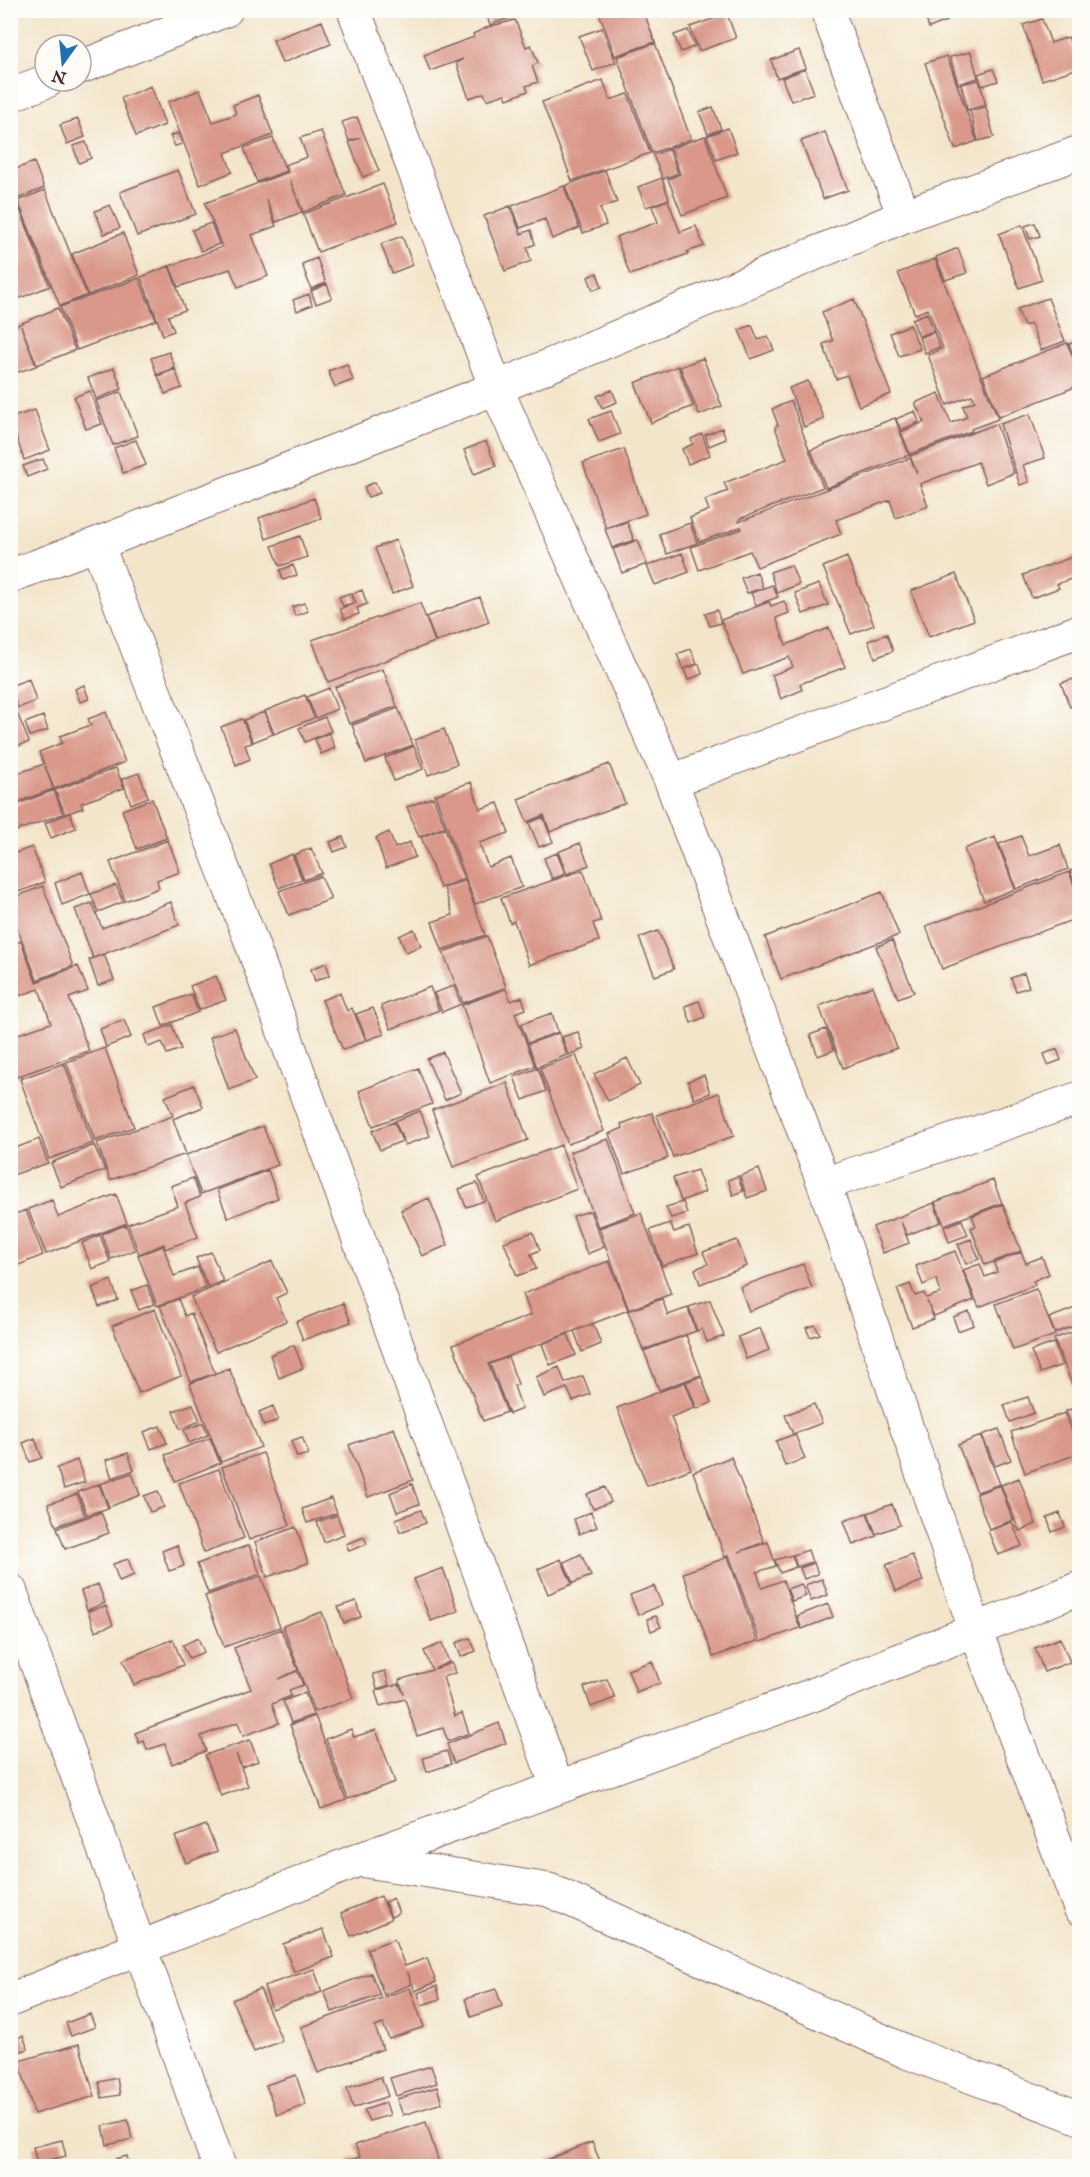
<svg xmlns="http://www.w3.org/2000/svg" width="1090" height="2177" viewBox="0 0 1090 2177" font-family="'IM FELL English',serif">
<rect width="100%" height="100%" fill="#fdfcf7"/>
<filter id="ink" filterUnits="userSpaceOnUse"><feTurbulence type="fractalNoise" baseFrequency=".0167" numOctaves="2"/><feDisplacementMap in="SourceGraphic" scale="12" xChannelSelector="R" yChannelSelector="G"/><feConvolveMatrix kernelMatrix="1 2 1 2 8 2 1 2 1" color-interpolation-filters="sRGB"/></filter>
<filter id="wash" filterUnits="userSpaceOnUse"><feTurbulence type="fractalNoise" baseFrequency=".008" numOctaves="4" result="noise"/><feDisplacementMap in="SourceGraphic" scale="24" xChannelSelector="R" yChannelSelector="G"/><feGaussianBlur stdDeviation="1.35" result="paint"/><feColorMatrix in="noise" values="0 0 0 0 0 0 0 0 0 0 0 0 0 0 0 0 0 1.4 0 .05"/><feComposite in="paint" operator="in"/></filter>
<g filter="url(#wash)">
<rect width="100%" height="100%" fill="#f3e5ca"/>
<g id="blocks">
<!-- building -->
<path fill="#d99889" d="M485,10H528V11L490,25Z
M598,10H643L655,42L615,56Z
M932,10H943L947,21L929,28L924,13Z
M727,14L736,38L699,51L690,27Z
M1042,19L1051,43L1068,37L1079,68L1042,80L1023,25Z
M515,20L526,47L531,45L538,63L532,66L538,82L526,86L528,91L507,99L505,94L487,100L484,93L469,98L456,63L463,59L430,71L424,55L474,37L473,34L488,27Z
M322,21L331,44L282,63L273,40Z
M602,28L616,62L593,71L579,36Z
M688,30L695,46L681,52L674,35Z
M655,43L691,139L652,153L617,57Z
M799,50L806,68L777,78L771,60Z
M971,52L978,78L958,84L950,57Z
M947,56L977,141L955,149L925,63Z
M805,69L814,93L791,101L782,78Z
M993,69L998,81L982,86L978,74Z
M603,80L610,100L628,94L650,153L572,181L542,102Z
M979,80L986,105L967,110L961,84Z
M151,86L165,125L136,136L121,98Z
M200,90L213,122L236,114L233,105L258,95L273,135L225,153L232,172L200,185L168,102Z
M713,107L721,129L708,134L699,112Z
M986,107L994,137L978,141L970,111Z
M357,117L379,171L363,177L349,142L360,138L349,141L342,122Z
M78,119L85,137L67,144L60,125Z
M728,128L737,152L716,160L707,136Z
M321,131L346,195L303,212L290,180L302,212L276,222L266,199L276,226L252,235L268,276L238,287L230,269L178,287L170,266L222,247L205,203L288,172L285,165L307,157L300,138Z
M825,132L848,190L823,199L801,141Z
M178,133L182,144L175,146L170,136Z
M705,136L727,198L682,215L668,179L680,174L671,148Z
M273,138L286,171L257,182L244,148Z
M86,142L91,158L79,163L73,146Z
M669,149L678,173L663,179L653,155Z
M34,162L44,188L17,199L10,183V171Z
M178,170L196,214L137,236L120,192Z
M605,170L617,202L600,208L606,225L583,233L565,186Z
M662,178L669,199L646,207L638,187Z
M383,184L398,222L318,252L303,214Z
M564,186L579,228L552,239L545,219L520,228L512,206Z
M45,190L87,295L60,306L18,201Z
M668,200L680,232L696,226L704,246L687,252L688,254L630,275L616,237L658,222L652,206Z
M110,205L120,228L104,234L95,211Z
M510,206L521,234L531,230L535,244L527,248L531,261L505,271L484,216Z
M19,207L50,286L10,302V210Z
M211,223L219,244L201,251L192,230Z
M1035,223L1040,236L1030,239L1025,226Z
M1022,225L1042,280L1019,288L999,234Z
M123,233L139,275L88,295L72,254Z
M402,236L413,265L392,273L381,244Z
M958,248L967,273L945,280L936,257Z
M317,258L326,283L311,289L302,264Z
M935,259L998,419L971,429L972,431L910,454L901,432L924,422L915,403L939,393L951,423L967,417L963,406L975,401L972,395L947,405L928,355L943,348L928,309L915,314L898,273Z
M169,266L185,310L168,316L174,331L163,335L141,277Z
M597,273L602,287L593,290L588,277Z
M139,278L156,320L77,350L60,307Z
M327,284L332,298L316,304L311,291Z
M309,294L312,305L297,311L293,300Z
M1048,298L1065,341L1041,350L1031,324L1024,326L1017,309Z
M854,299L891,394L859,406L847,375L836,379L823,344L833,341L822,312Z
M58,308L75,350L37,365L21,326L36,366L10,375V328Z
M927,313L934,331L919,336L912,319Z
M752,325L758,340L768,336L774,350L751,359L739,330Z
M910,325L920,349L899,356L890,333Z
M934,332L940,347L925,353L919,338Z
M1080,340V372H1079L1069,344Z
M1067,343L1080,373V385L999,417L983,376Z
M169,352L175,368L157,375L151,358Z
M703,358L722,406L699,415L680,367Z
M347,364L353,380L335,387L328,371Z
M678,366L693,406L651,423L635,383Z
M114,368L122,389L96,399L88,378Z
M175,369L182,388L165,394L158,376Z
M808,381L824,419L804,427L789,388Z
M612,390L617,402L602,408L597,396Z
M90,391L102,424L86,429L74,397Z
M121,392L138,436L113,445L96,401Z
M791,401L823,487L739,519V522L910,458L917,473L910,456L996,424L1014,473L986,484L978,462L920,484L928,506L896,518L890,500L836,520L841,534L757,567L750,551L699,570L691,547L742,529L741,527L699,542L690,518L709,510L705,500L728,491L724,483L787,459L775,427L778,425L772,409Z
M35,410L50,450L24,460L10,418Z
M611,411L620,434L599,442L589,419Z
M915,411L919,422L901,430L896,419Z
M1030,414L1045,458L1023,465L1029,482L1020,485L1000,424Z
M895,418L909,455L826,488L811,450Z
M722,428L726,439L709,446L705,435Z
M702,434L710,455L688,464L682,449L693,444L691,439Z
M136,440L146,465L123,473L114,448Z
M486,441L496,466L474,474L464,450Z
M624,449L646,514L606,528L583,463Z
M43,459L47,469L27,477L23,466Z
M375,482L380,493L368,497L364,487Z
M314,498L321,518L266,539L259,518Z
M627,522L634,540L612,548L605,529Z
M690,523L697,543L667,554L659,534Z
M300,536L307,557L280,566L272,546Z
M396,540L413,586L392,594L375,548Z
M638,540L647,564L622,573L613,549Z
M682,553L689,572L655,585L647,566Z
M1080,554V576L1057,584L1059,588L1032,598L1023,575Z
M847,557L874,625L851,634L823,567Z
M293,565L297,575L283,580L280,570Z
M791,565L799,584L777,593L770,572Z
M757,572L763,588L747,593L741,578Z
M956,574L974,620L929,637L911,591Z
M819,584L828,605L803,614L795,593Z
M772,585L778,597L756,605L751,593Z
M362,590L367,604L357,608L359,614L344,619L340,609L356,603L352,594Z
M350,593L353,603L343,606L339,597Z
M480,597L489,622L436,642L426,617Z
M784,601L789,613L776,618L786,645L829,628L845,667L800,684L802,690L781,699L772,675L793,667L789,657L743,674L721,620L769,602L771,606Z
M304,603L308,611L295,616L292,607Z
M420,603L435,642L328,682L312,640Z
M717,610L721,623L710,626L705,614Z
M887,634L893,651L875,658L868,641Z
M691,649L697,664L683,669L677,654Z
M699,664L702,674L688,680L684,669Z
M383,669L397,706L349,724L335,687Z
M1080,677V703L1070,707L1061,683Z
M29,679L36,701L18,708L10,686Z
M84,685L89,699L80,702L75,689Z
M329,688L337,709L316,718L307,697Z
M10,695L29,742L10,749Z
M305,695L314,718L274,734L265,711Z
M398,708L413,745L366,763L352,725Z
M106,712L125,762L54,789L45,766L53,789L10,805V776L44,764L39,752L62,743L60,736L91,725L88,719Z
M264,712L273,734L253,742L244,720Z
M43,716L48,730L30,736L25,723Z
M325,717L331,731L305,742L299,728Z
M242,719L252,743L245,745L250,759L236,765L221,727Z
M444,729L457,764L428,775L415,740Z
M329,733L335,748L321,754L315,739Z
M414,746L423,769L394,781L385,758Z
M609,764L625,803L550,832L544,815L527,822L518,799Z
M116,768L124,788L81,803L83,808L65,814L55,790Z
M139,773L148,797L131,804L122,779Z
M471,782L480,809L498,803L509,833L479,843L488,867L511,858L522,887L475,904L447,827H449H447L435,795Z
M54,790L63,814L10,833V807Z
M433,797L445,827L419,837L407,807Z
M152,799L167,838L137,849L122,810Z
M70,813L76,828L51,838L45,823Z
M543,817L553,842L539,847L529,823Z
M445,828L464,879L440,888L421,837Z
M389,832L395,848L410,842L415,857L386,868L376,838Z
M1021,836L1029,856L1060,845L1068,869L1016,889L999,844Z
M343,837L347,847L334,852L330,842Z
M995,837L1015,889L984,901L964,849Z
M168,840L180,872L157,880L159,888L125,901L110,862Z
M580,843L589,865L567,874L558,852Z
M32,847L45,882L10,895V855Z
M311,848L322,873L304,880L294,855Z
M557,853L565,874L552,879L544,858Z
M292,854L302,879L279,888L269,864Z
M1080,867V896H1079L1070,871Z
M583,870L601,921L593,923L599,941L529,965L514,921L510,923L501,898Z
M82,872L90,894L62,905L55,883Z
M1069,872L1080,900V917L942,969L926,926Z
M321,876L331,899L289,915L279,891Z
M465,880L485,935L442,950L432,922L453,915L444,888Z
M116,885L123,902L98,912L91,894Z
M43,886L73,966L37,980L10,909V899Z
M882,892L899,935L781,979L765,937Z
M171,902L179,925L93,958L75,909L92,903L102,928Z
M414,929L421,946L406,952L399,936Z
M658,931L674,969L655,976L639,938Z
M487,936L506,987L463,1003L443,952Z
M892,940L914,992L898,998L876,947Z
M21,941L36,982L78,966L88,991L69,998L89,1051L13,1078L10,1069V1037L51,1023L39,989L10,999V945Z
M104,954L114,980L98,986L89,960Z
M326,963L330,975L315,981L311,969Z
M1024,973L1029,987L1016,991L1011,978Z
M216,976L226,1000L199,1010L190,986Z
M454,986L461,1004L442,1012L434,993Z
M873,986L897,1048L843,1068L819,1006Z
M430,987L439,1010L391,1029L381,1006Z
M506,989L511,1001L522,997L526,1009L515,1013L535,1066L490,1083L462,1005Z
M340,993L347,1011L352,1008L366,1040L343,1050L322,1000Z
M191,994L198,1012L163,1026L156,1007Z
M699,1001L705,1017L691,1023L685,1006Z
M373,1008L384,1034L367,1040L356,1014Z
M552,1013L558,1032L528,1043L521,1024Z
M124,1020L131,1037L106,1047L100,1029Z
M172,1025L181,1049L167,1054L162,1042L148,1047L144,1035Z
M235,1028L255,1080L229,1090L210,1037Z
M826,1029L834,1050L818,1056L810,1035Z
M578,1032L584,1049L568,1055L562,1037Z
M559,1033L567,1055L537,1067L528,1044Z
M105,1048L134,1127L95,1141L66,1062Z
M1057,1049L1061,1060L1048,1065L1044,1054Z
M443,1052L461,1093L445,1100L427,1059Z
M576,1055L604,1131L568,1144L540,1068Z
M627,1058L640,1085L608,1101L594,1074Z
M64,1063L93,1143L49,1159L20,1079Z
M418,1068L432,1104L373,1126L359,1091Z
M538,1068L546,1091L523,1100L514,1077Z
M704,1075L710,1093L694,1099L688,1081Z
M507,1083L528,1140L453,1167L432,1110Z
M194,1085L203,1107L173,1119L186,1154L110,1180L97,1143L173,1116L165,1097Z
M719,1093L734,1136L673,1157L657,1115Z
M420,1111L430,1136L405,1145L395,1121Z
M652,1113L668,1158L624,1174L609,1134L623,1128L621,1124Z
M394,1122L402,1141L380,1150L372,1131Z
M263,1126L278,1165L201,1194L186,1155Z
M39,1139L48,1163L10,1176V1154L14,1152L13,1149Z
M608,1139L635,1213L598,1227L570,1152Z
M94,1145L105,1170L61,1187L51,1163Z
M561,1145L577,1189L495,1221L478,1177Z
M759,1169L767,1191L747,1198L740,1176Z
M268,1170L278,1198L228,1218L217,1190Z
M697,1170L705,1192L681,1201L673,1178Z
M738,1176L743,1191L733,1195L728,1180Z
M193,1178L200,1197L185,1203L198,1237L165,1249L164,1244L139,1254L128,1224L178,1206L171,1186Z
M993,1180L1002,1203L944,1225L935,1202Z
M477,1183L484,1201L466,1207L459,1189Z
M116,1194L127,1223L46,1254L28,1209L52,1200L58,1217Z
M429,1198L448,1245L422,1256L401,1210Z
M683,1202L687,1213L671,1218L666,1207Z
M934,1203L941,1222L907,1235L901,1222L909,1243L883,1253L873,1227Z
M1003,1204L1021,1251L985,1265L971,1228L976,1226L972,1216Z
M26,1210L43,1255L19,1265L10,1242V1216Z
M590,1211L604,1247L587,1254L573,1216Z
M641,1213L671,1294L629,1310L599,1228Z
M962,1220L968,1235L949,1242L944,1227Z
M670,1223L674,1232L689,1227L698,1253L662,1266L650,1230Z
M126,1225L135,1250L111,1259L102,1234Z
M533,1232L540,1250L531,1254L536,1269L517,1276L504,1242Z
M100,1235L110,1262L92,1269L82,1243Z
M971,1239L979,1259L966,1264L958,1244Z
M737,1240L747,1266L700,1284L695,1269L708,1264L703,1252Z
M163,1246L174,1276L198,1267L206,1288L157,1306L138,1255Z
M955,1251L974,1300L934,1316L927,1301L934,1319L912,1327L897,1289L910,1284L915,1296L924,1293L926,1298L941,1293L936,1279L923,1285L916,1266Z
M211,1252L223,1281L208,1287L196,1258Z
M1021,1252L1026,1263L1042,1257L1049,1274L1033,1281L1035,1285L979,1307L963,1270L980,1264L985,1277L997,1272L994,1263Z
M272,1261L287,1293L276,1298L286,1321L216,1352L191,1297Z
M609,1261L628,1310L488,1364L507,1412L483,1421L453,1345L531,1315L523,1294Z
M803,1264L812,1288L749,1311L740,1287Z
M111,1280L118,1300L99,1307L92,1288Z
M147,1285L154,1304L139,1310L131,1291Z
M1036,1289L1055,1335L1013,1350L996,1304Z
M178,1299L185,1316L191,1313L215,1373L191,1382L160,1306Z
M662,1299L668,1315L688,1308L696,1331L643,1350L628,1311Z
M710,1300L724,1336L707,1342L702,1329L697,1331L689,1307Z
M343,1303L351,1322L303,1340L296,1322Z
M1080,1306V1324L1055,1333L1049,1318Z
M155,1309L181,1376L139,1393L112,1326Z
M969,1311L974,1325L958,1331L953,1317Z
M593,1324L601,1344L582,1352L574,1331Z
M815,1325L820,1334L810,1337L806,1328Z
M760,1328L769,1350L746,1359L738,1337Z
M1080,1329V1384L1073,1387L1054,1339Z
M568,1334L576,1355L550,1365L542,1344Z
M686,1335L701,1375L659,1390L644,1351Z
M1054,1343L1062,1365L1040,1373L1031,1351Z
M294,1345L303,1368L279,1378L270,1355Z
M508,1357L518,1384L514,1386L522,1409L509,1414L490,1364Z
M559,1367L565,1383L583,1376L590,1394L573,1401L567,1388L544,1397L536,1377Z
M229,1368L261,1447L221,1462L190,1384Z
M701,1376L711,1403L697,1409L686,1382Z
M685,1382L695,1408L671,1417L691,1469L647,1486L617,1408Z
M1028,1397L1034,1413L1010,1422L1004,1405Z
M193,1404L200,1421L180,1429L173,1411Z
M814,1404L822,1423L793,1434L785,1415Z
M273,1406L278,1420L264,1426L259,1412Z
M1078,1406L1080,1425L1073,1428L1066,1411Z
M1065,1413L1080,1453L1025,1473L1011,1432Z
M203,1423L208,1435L189,1443L184,1430Z
M160,1426L167,1443L151,1449L144,1432Z
M394,1428L413,1480L368,1497L349,1445Z
M999,1429L1011,1460L995,1466L982,1435Z
M795,1434L805,1459L785,1466L776,1441Z
M981,1436L1000,1484L977,1492L958,1445Z
M302,1437L309,1454L297,1457L291,1441Z
M35,1438L42,1458L30,1462L23,1443Z
M210,1438L220,1463L175,1481L165,1455Z
M128,1453L134,1470L112,1478L106,1460Z
M263,1453L290,1525L249,1540L222,1467Z
M731,1457L764,1542L739,1552L768,1542L776,1566L757,1572L762,1588L783,1580L800,1628L760,1642L729,1555L725,1557L693,1472Z
M77,1460L85,1482L64,1489L57,1468Z
M219,1469L244,1538L204,1553L179,1483Z
M132,1473L140,1495L109,1507L100,1484Z
M1019,1478L1036,1524L1019,1531L1001,1485Z
M99,1484L108,1508L87,1515L78,1492Z
M412,1484L419,1504L397,1512L390,1493Z
M1000,1485L1013,1520L989,1529L976,1494Z
M605,1487L611,1502L593,1509L587,1494Z
M158,1491L164,1507L150,1512L144,1496Z
M77,1494L85,1516L56,1526L48,1504Z
M331,1498L337,1513L307,1523L302,1509Z
M892,1504L900,1525L876,1534L868,1513Z
M421,1510L426,1523L400,1532L396,1519Z
M101,1512L109,1533L65,1549L57,1528Z
M591,1512L597,1527L579,1534L574,1519Z
M867,1513L876,1536L853,1545L844,1521Z
M1060,1513L1065,1527L1052,1532L1047,1518Z
M337,1515L344,1534L324,1542L317,1522Z
M1012,1522L1022,1546L998,1555L988,1531Z
M296,1527L308,1563L267,1577L255,1542Z
M364,1537L367,1544L349,1551L346,1544Z
M177,1545L184,1566L169,1571L162,1551Z
M249,1545L260,1574L208,1593L197,1564Z
M808,1550L812,1562L797,1567L793,1555Z
M581,1554L591,1576L573,1583L564,1562Z
M792,1555L796,1567L780,1573L775,1560Z
M912,1555L923,1581L896,1591L886,1565Z
M728,1557L757,1641L713,1657L683,1573Z
M128,1559L134,1575L119,1581L113,1564Z
M561,1559L572,1584L548,1594L538,1569Z
M814,1563L818,1574L804,1579L800,1568Z
M443,1568L458,1611L431,1621L414,1579Z
M261,1576L280,1627L224,1647L205,1596Z
M822,1579L828,1595L811,1601L805,1585Z
M98,1584L105,1603L87,1610L81,1591Z
M801,1584L806,1596L792,1601L787,1589Z
M654,1586L662,1605L638,1615L630,1595Z
M356,1601L361,1617L344,1623L338,1607Z
M828,1604L833,1617L802,1629L797,1616Z
M106,1606L113,1625L95,1631L88,1611Z
M322,1612L353,1698L314,1712L283,1626Z
M656,1616L661,1627L651,1631L647,1619Z
M281,1629L298,1670L278,1679L297,1671L303,1685L289,1690L291,1696L272,1704L279,1723L243,1736L238,1722L201,1736L206,1751L172,1764L165,1744L147,1750L144,1741L139,1743L135,1733L251,1689L234,1648Z
M198,1638L204,1652L189,1658L183,1645Z
M470,1638L476,1651L461,1657L456,1643Z
M1060,1638L1070,1662L1044,1672L1035,1648Z
M173,1639L183,1665L134,1685L123,1660Z
M442,1643L449,1662L434,1669L452,1663L455,1673L443,1677L455,1716L462,1713L469,1733L448,1741L443,1728L417,1736L405,1699L380,1706L375,1691L399,1684L404,1694L399,1680L432,1670L424,1651Z
M652,1661L660,1683L636,1692L628,1670Z
M385,1671L389,1685L377,1689L373,1674Z
M607,1679L615,1698L591,1707L584,1687Z
M305,1693L313,1715L291,1723L283,1701Z
M315,1716L346,1800L321,1809L290,1725Z
M499,1723L506,1743L454,1763L447,1744Z
M351,1729L354,1737L376,1730L395,1782L348,1799L326,1739Z
M250,1740L258,1761L242,1767L236,1754L248,1786L221,1796L205,1755Z
M447,1751L451,1764L427,1772L423,1758Z
M206,1825L217,1851L186,1863L175,1837Z
M381,1896L391,1919L351,1936L341,1913Z
M393,1898L399,1913L391,1917L385,1902Z
M323,1929L334,1957L294,1972L283,1944Z
M394,1939L405,1966L427,1958L436,1982L415,1991L407,1971L412,1984L384,1995L367,1949Z
M314,1969L322,1992L272,2009L264,1986Z
M371,1973L380,1995L332,2012L324,1991Z
M437,1986L440,1999L422,2005L418,1993Z
M410,1988L424,2027L389,2039L383,2024L375,2027L383,2049L318,2073L301,2027Z
M260,1989L282,2041L254,2052L232,2000Z
M496,1989L502,2006L471,2017L465,1999Z
M90,2014L95,2027L71,2036L66,2023Z
M23,2036L28,2049L10,2055V2040Z
M79,2044L95,2096L34,2114L19,2061Z
M431,2066L437,2083L396,2096L390,2078Z
M296,2075L306,2105L277,2115L266,2085Z
M381,2077L388,2096L353,2108L347,2088Z
M117,2078L120,2095L102,2098L99,2082Z
M437,2087L442,2103L403,2115L397,2099Z
M386,2103L390,2115L369,2121L364,2110Z
M128,2120L132,2139L107,2145L103,2126Z
M426,2122L440,2166H349L347,2161L360,2157L355,2145Z
M62,2140L66,2156L37,2163L33,2147Z
M592,2142L602,2166H549L547,2160Z
M127,2156L129,2166H113L111,2160Z"/>
</g>
</g>
<g filter="url(#ink)">
<use href="#blocks" fill-opacity="0" stroke="#856463" stroke-width="1.5"/>
<g fill="none" stroke-linecap="round" stroke-linejoin="round">
<defs>
<path id="street" d="M354,10L496,388L671,781L824,1184L975,1629L1080,1908
M827,10L904,216
M81,67L226,10
M10,95L47,81
M97,544L249,936L557,1786
M10,576L97,544L496,388L904,216L1080,152
M671,781L1080,631
M824,1184L1080,1098
M10,1590L219,2166
M360,1860L549,1890L907,2052L1080,2118
M10,2000L358,1860L810,1696L1080,1588"/>
</defs>
<!-- street casing -->
<use href="#street" stroke="#856463" stroke-width="35"/>
<!-- street -->
<use href="#street" stroke="#fff" stroke-width="33"/>
</g>
</g>
<!-- margin -->
<rect width="1090" height="2177" fill="none" stroke="#fdfcf7" stroke-width="36"/>
<!-- north arrow -->
<g transform="translate(63 63) rotate(195)"><circle r="28" fill="#fdfcf7" stroke="#b5a4a5" stroke-width="1.5"/>
<path d="M0-4.5L10 22L0 15L-10 22Z" fill="#1f6fb2"/>
<text y="-9" font-size="16" font-weight="bold" text-anchor="middle" fill="#4a1f2b">N</text>
</g>
</svg>
